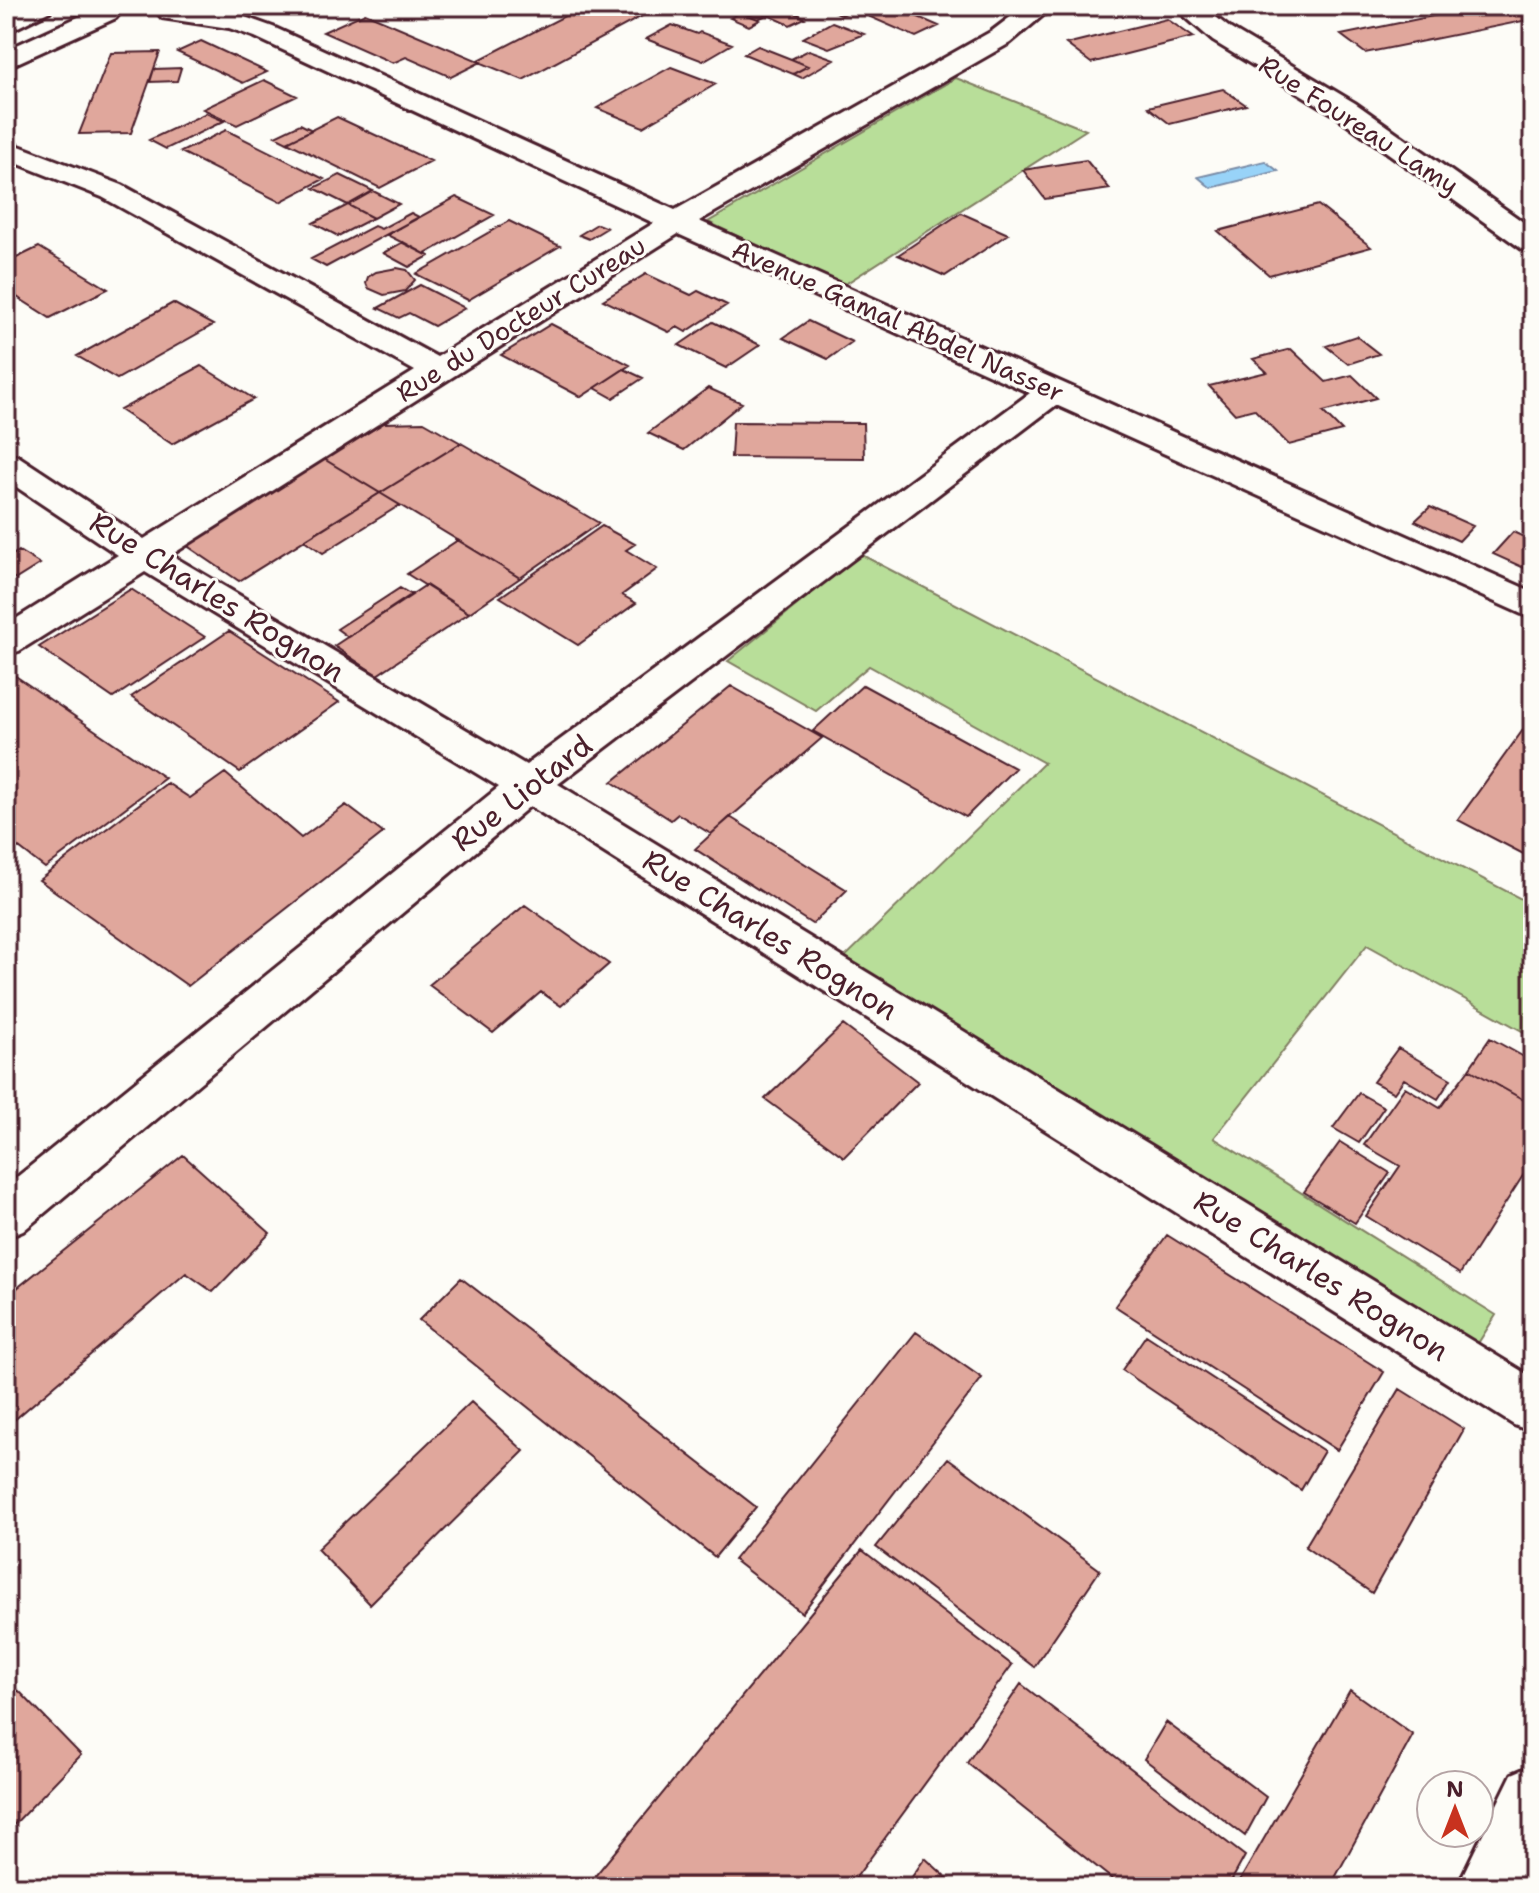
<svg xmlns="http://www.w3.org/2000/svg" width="1539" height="1893" viewBox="0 0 1539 1893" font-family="'Shantell Sans',sans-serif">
<rect width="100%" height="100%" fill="#fdfcf7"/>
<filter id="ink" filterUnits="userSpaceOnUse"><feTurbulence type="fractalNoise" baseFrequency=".0125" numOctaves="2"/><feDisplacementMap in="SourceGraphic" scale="16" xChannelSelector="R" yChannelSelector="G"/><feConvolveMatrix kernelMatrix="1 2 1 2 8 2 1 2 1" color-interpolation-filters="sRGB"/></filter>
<g filter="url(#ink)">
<!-- green -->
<path fill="#b8de99" stroke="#817e62" stroke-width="2" d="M956,78L1086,130L842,286L708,222Z
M860,554L1533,905V1037L1367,945L1214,1138L1496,1315L1468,1359L843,959L1044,763L869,666L816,711L728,661Z"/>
<!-- water -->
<path fill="#98d3f8" stroke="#798ba6" stroke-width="2" d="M1265,161L1278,171L1211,188L1198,177Z"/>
<!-- building -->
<path fill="#e0a79c" stroke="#4a1f2b" stroke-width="2" d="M584,6H628L648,13L523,80L477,61Z
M760,6L773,12L758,19L745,14Z
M788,6H814L797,14L805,18L790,25L768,15Z
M823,6H861L842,15Z
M889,6H893L939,26L916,37L868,16Z
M1481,6H1518L1533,19L1365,53L1341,35Z
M741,12L758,19L760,20L749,26L730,18Z
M365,13L481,62L451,77L406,57L393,63L323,32Z
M1167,19L1193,37L1091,63L1066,44Z
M832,22L864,34L829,48L803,38Z
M672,25L697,34L700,32L732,44L703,61L646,39Z
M201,41L267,72L243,83L177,52Z
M758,46L791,59L808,66L793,74L744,54Z
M809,50L834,59L802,78L793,74L808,66L791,59Z
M160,52L131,133L79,134L111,53Z
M671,67L716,84L643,127L597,108Z
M181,68L177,81L150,82L154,69Z
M264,80L297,96L237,125L203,109Z
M1223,89L1246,105L1170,124L1148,107Z
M206,113L224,121L166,149L149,140Z
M337,117L431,161L380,188L287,142Z
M300,124L312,130L287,142L275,136Z
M226,130L324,179L280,202L181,152Z
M1086,160L1110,189L1045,199L1023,170Z
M340,175L373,191L348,205L314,188Z
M373,191L399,204L373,218L348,205Z
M456,197L494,215L425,254L387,235Z
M348,205L373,218L338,236L313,223Z
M1318,205L1371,247L1269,275L1218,231Z
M411,213L419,217L326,267L311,259L374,226L381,229Z
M961,213L1008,234L945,276L898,255Z
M509,221L560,246L468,300L416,274Z
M597,224L607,228L589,239L579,235Z
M403,242L425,254L429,256L409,267L383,253Z
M39,247L108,289L50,318L6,290V263Z
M397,268L407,270L415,280L405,291L384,295L368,288L366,283L368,277L376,272Z
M646,274L691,295L698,291L727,305L686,332L677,327L669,332L603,300Z
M420,285L465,308L434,326L409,313L399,318L378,308Z
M173,303L213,325L117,379L77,356Z
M808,321L852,342L828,359L783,338Z
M713,322L760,345L726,368L679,345Z
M551,324L630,365L581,397L501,355Z
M1356,336L1379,354L1348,364L1326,346Z
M1291,349L1326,382L1352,375L1376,398L1323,412L1342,431L1289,445L1254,409L1235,414L1209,386L1267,372L1253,359Z
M201,366L254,399L172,444L120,410Z
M624,369L643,378L613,398L595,388Z
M708,388L742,403L684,450L648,433Z
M424,422L461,443L380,493L324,459L384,423Z
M733,422L863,423L864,458L731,457Z
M461,443L599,523L520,578L380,493Z
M324,459L380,493L239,581L183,543Z
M380,493L400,505L323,553L304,540Z
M1430,507L1473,526L1459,541L1415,521Z
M602,526L635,544L626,550L657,569L622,595L636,603L578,645L500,597Z
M1513,532L1533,541V572L1493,554Z
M458,540L520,578L469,613L407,574Z
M19,551L40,564L16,579L6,573V559Z
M426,585L469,613L377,675L334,646Z
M400,588L412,595L348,637L337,629Z
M131,589L205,637L113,698L39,647Z
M229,631L339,702L240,772L131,697Z
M14,675L165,778L45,868L6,838V680Z
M863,685L1015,768L966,817L813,731Z
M731,686L822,738L711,834L678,814L671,820L612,782Z
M1533,716V859L1458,820Z
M225,773L301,838L346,805L383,833L188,986L39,880L167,783L190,798Z
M730,817L847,890L812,924L695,849Z
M525,905L609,964L561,1006L541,992L493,1033L429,985Z
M843,1025L918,1082L844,1157L765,1099Z
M1490,1038L1533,1062V1105L1469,1069Z
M1398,1048L1451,1079L1438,1099L1404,1079L1394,1093L1373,1082Z
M1469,1069L1533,1105V1160L1460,1274L1366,1216L1400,1166L1364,1145L1405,1087L1440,1108Z
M1359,1093L1384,1107L1359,1143L1333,1128Z
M1340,1142L1390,1173L1355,1223L1304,1192Z
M183,1155L270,1233L213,1292L186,1273L6,1427V1297Z
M1167,1235L1384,1372L1337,1450L1115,1306Z
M461,1278L756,1507L715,1557L419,1320Z
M916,1332L982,1378L802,1613L734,1560Z
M1146,1335L1324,1451L1301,1490L1122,1370Z
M1400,1389L1464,1429L1372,1593L1305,1547Z
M471,1402L524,1451L370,1604L317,1549Z
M948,1458L1100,1570L1034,1667L876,1547Z
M862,1550L1012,1665L849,1887H586Z
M1021,1684L1245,1856L1228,1887H1122L967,1763Z
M18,1690L81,1755L6,1833V1702Z
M1350,1690L1413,1735L1330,1887H1236Z
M1166,1722L1266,1797L1245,1836L1144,1759Z
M925,1858L957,1887H905Z"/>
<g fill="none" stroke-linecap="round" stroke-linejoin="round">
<defs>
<path id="street" d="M22,6H54L50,11L6,33V15Z
M110,6L120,13L116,18L6,68V50L98,8Z
M176,6L234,13L273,27L675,210L992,31L1025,6H1054L1010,43L699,221L1533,592V619L1056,405L558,784L1533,1378V1432L1514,1425L530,806L23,1231L6,1238V1186L499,787L145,572L19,651L6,655V625L118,555L6,480V453L18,456L144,539L415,371L102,197L6,159V141L122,185L437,357L654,223L255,37L229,28L162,18L158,13L162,8ZM678,234L1030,393L526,765L171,555Z
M1173,6H1202L1231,29L1355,103L1533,229V252L1522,249L1335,115L1213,41Z"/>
<path id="secondary" d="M1533,1765V1861L1521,1887H1457L1512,1774Z"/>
</defs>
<!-- street casing -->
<use href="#street" stroke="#4a1f2b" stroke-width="6"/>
<!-- secondary casing -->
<use href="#secondary" stroke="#4a1f2b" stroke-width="6"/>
<!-- street -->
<use href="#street" fill="#fdfcf7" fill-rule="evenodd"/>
<!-- secondary -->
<use href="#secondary" fill="#fdfcf7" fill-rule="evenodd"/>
</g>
</g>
<g text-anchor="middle" stroke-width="6" stroke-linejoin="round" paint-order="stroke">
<!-- far-street labels -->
<g font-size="26" fill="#4a1f2b" stroke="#fdfcf7">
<text transform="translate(1359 125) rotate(33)" y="9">Rue Foureau Lamy</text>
<text transform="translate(521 319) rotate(-32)" y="9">Rue du Docteur Cureau</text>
<text transform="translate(898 321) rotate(24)" y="9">Avenue Gamal Abdel Nasser</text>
</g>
<!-- street labels -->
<g font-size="30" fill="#4a1f2b" stroke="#fdfcf7">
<text transform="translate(217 597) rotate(32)" y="10">Rue Charles Rognon</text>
<text transform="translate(522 793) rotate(-38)" y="10">Rue Liotard</text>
<text transform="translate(770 935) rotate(32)" y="10">Rue Charles Rognon</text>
<text transform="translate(1321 1276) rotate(32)" y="10">Rue Charles Rognon</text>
</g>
</g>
<!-- margin -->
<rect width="1539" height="1893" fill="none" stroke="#fdfcf7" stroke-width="32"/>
<rect x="16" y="16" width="1507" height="1861" fill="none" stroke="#4a1f2b" stroke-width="3" filter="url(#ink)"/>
<!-- north arrow -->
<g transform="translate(1455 1809)"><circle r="38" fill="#fdfcf7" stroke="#b5a4a5" stroke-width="2"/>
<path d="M0-6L14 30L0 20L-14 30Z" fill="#c8321e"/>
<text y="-12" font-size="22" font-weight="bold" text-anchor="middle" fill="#4a1f2b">N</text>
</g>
</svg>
